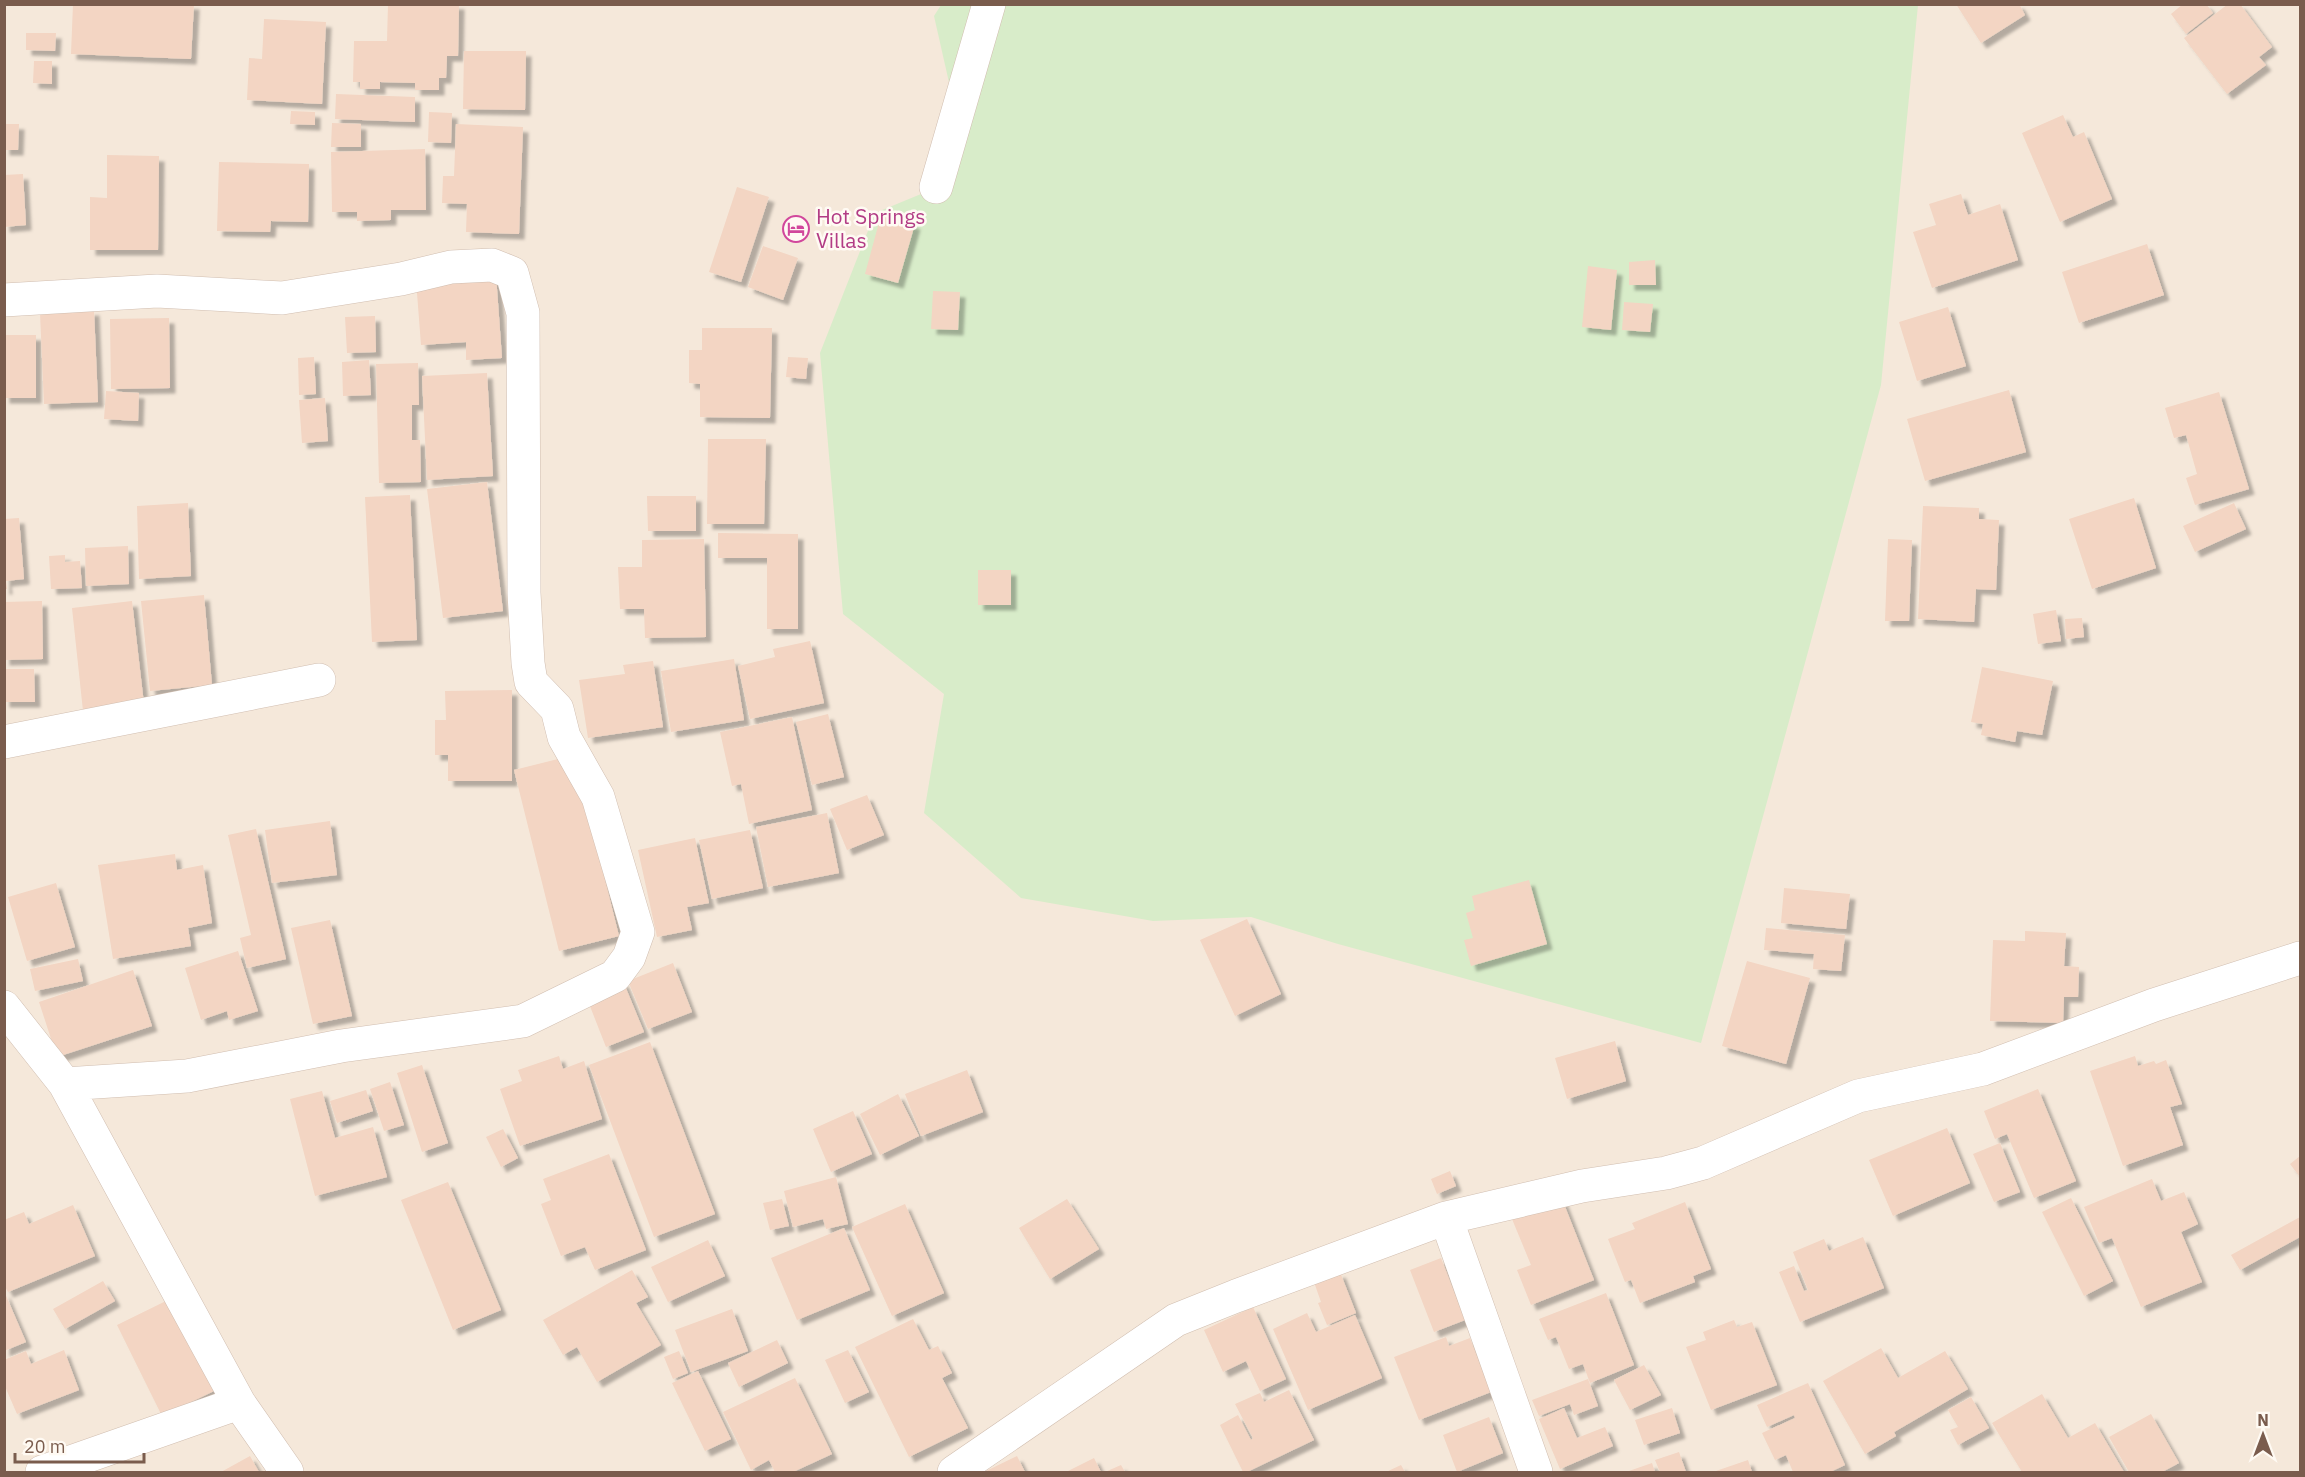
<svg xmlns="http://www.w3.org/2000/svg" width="2305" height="1477" viewBox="0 0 2305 1477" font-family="'IBM Plex Sans',sans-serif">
<defs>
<filter id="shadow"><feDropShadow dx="5.5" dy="5.5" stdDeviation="1.5" flood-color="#0004"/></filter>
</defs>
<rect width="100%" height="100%" fill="#fdf6ec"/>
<!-- residential -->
<path fill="#f5e8da" d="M5,5H2300V1472H5Z"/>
<!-- green -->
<path fill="#d8ecc9" d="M941,5H1918L1881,385L1701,1043L1338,944L1251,917L1153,921L1021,898L924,813L944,694L843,614L820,353L875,213L921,194L955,109L934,16Z"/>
<!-- building -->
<path fill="#f3d5c3" filter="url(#shadow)" d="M73,4H194L191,59L71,54Z
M388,4H459L458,56H447L446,78H439V90H415V83L380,82V89H360V82H353L354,41H387Z
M1956,4H2019L2025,15L1981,43Z
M2183,4H2206L2213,13L2186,34L2171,14Z
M2228,4H2240L2272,47L2259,57L2266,65L2227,94L2184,38Z
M264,19L326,22L322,104L247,100L249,58L262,59Z
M26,33H56L55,51L26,50Z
M464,51H526L525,110L463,109Z
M34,61H52V84L33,83Z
M336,94L415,97V122L335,119Z
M291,111L315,112V125L290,124Z
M429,112L452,113L451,143L428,142Z
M2063,115L2073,137L2084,132L2112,199L2060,222L2022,133Z
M332,123L361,124V147H331Z
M4,124H19L18,150H4Z
M456,124L523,127L519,234L466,232L467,204L442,203L443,176H454Z
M425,149L426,210H391V220L357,221V212H332L331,152Z
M107,155L159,156L158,250H90V197L107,198Z
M219,162L309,164L308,222L271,221L270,232L217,231Z
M23,174L26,225L4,227V175Z
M737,187L769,197L741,282L709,272Z
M1961,194L1968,215L2000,204L2018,260L1932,288L1913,232L1936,225L1929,204Z
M881,215L915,224L898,283L865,274Z
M2147,244L2164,295L2079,323L2062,272Z
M763,246L798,258L783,300L748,287Z
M1655,260L1656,285H1629V262Z
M1588,266L1617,270L1611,330L1582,327Z
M496,275L502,358L466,360V342L421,345L416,280Z
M933,291L960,292L958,330L931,329Z
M1624,302L1653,304L1650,332L1622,330Z
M1948,307L1966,366L1917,381L1899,322Z
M94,310L98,402L44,404L40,313Z
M375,316L376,352L347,353L345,317Z
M169,318L170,388L111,389L110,319Z
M702,328H772L770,418L700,417V384L689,383V350H702Z
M4,335H36V398H4Z
M314,357L316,394L299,395L298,358Z
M788,357L808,358L806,379L786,377Z
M369,360L371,395L343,396L342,362Z
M418,363L419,405H412V440H420L421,482L379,483L376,364Z
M487,373L493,476L427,480L422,376Z
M2009,390L2026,452L1925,481L1907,419Z
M106,391L139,393L138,421L104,419Z
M2219,392L2249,489L2195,505L2186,478L2197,474L2186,435L2174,438L2165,408Z
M325,398L328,441L302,443L299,400Z
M708,439H766L764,524H707Z
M487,482L503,611L443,618L427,489Z
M410,495L417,640L372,642L365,497Z
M647,496H696V531H648Z
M2134,498L2156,568L2092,589L2069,519Z
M188,503L191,576L139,579L137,506Z
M2234,503L2246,529L2195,552L2183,526Z
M1923,506L1979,508V519L1999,520L1996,590L1976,589L1974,622L1918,619Z
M19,518L24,579L6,581L7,589H4V519Z
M718,533L798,534V629H767V558H718Z
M704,539L706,637L645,638L644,609H620L618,567H642V540Z
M1888,539L1912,540L1909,621H1885Z
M128,546L129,584L86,586L85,548Z
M65,555V562L80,561L82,588L51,589L49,556Z
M978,570H1011V605H978Z
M204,595L212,685L150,691L141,601Z
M42,601L43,659L4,660V602Z
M132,601L144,704L83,711L72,608Z
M2056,610L2061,641L2038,644L2033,614Z
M2082,618L2084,637L2066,639L2065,619Z
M810,641L824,703L750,719L738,666L775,657L773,649Z
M734,659L744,720L671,732L661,671Z
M653,661L663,727L588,738L579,680L625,674L623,665Z
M1982,667L2053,681L2042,735L2017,731L2015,742L1981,735L1983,724L1971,722Z
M4,669H34L35,702H4Z
M512,690V781H448V755H435V720H446L445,691Z
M828,714L844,777L812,785L796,722Z
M792,717L812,810L749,824L741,784L732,786L720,732Z
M574,755L619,936L559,951L514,770Z
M867,795L884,835L847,850L830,809Z
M827,813L839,873L768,887L756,827Z
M330,821L337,875L272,883L265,830Z
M256,829L286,959L247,968L240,938L251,935L228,835Z
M750,830L763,888L712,899L699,840Z
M695,838L709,903L687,907L692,930L657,937L638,850Z
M175,854L177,870L203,865L212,923L188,928L191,946L113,959L98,865Z
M1529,880L1547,944L1471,966L1464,940L1473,938L1466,913L1475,910L1472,896Z
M56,883L75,947L27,961L8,897Z
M1784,888L1850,894L1846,929L1781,923Z
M1247,919L1281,994L1235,1016L1200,940Z
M330,920L352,1016L313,1024L291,928Z
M1766,928L1845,935L1841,971L1813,969L1814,954L1764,950Z
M2025,931L2066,933L2064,966L2079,967L2078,997H2064L2063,1023L1990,1021L1993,940L2025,941Z
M238,951L258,1011L229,1020L227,1011L201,1020L185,968Z
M78,959L83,981L35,991L30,969Z
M1747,961L1810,978L1786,1064L1722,1046Z
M673,963L692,1012L648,1029L628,981Z
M133,970L152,1026L57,1057L39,1002Z
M623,981L644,1032L606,1047L586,996Z
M1615,1041L1626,1081L1567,1099L1555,1058Z
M650,1042L715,1214L654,1237L589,1065Z
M559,1056L563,1069L584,1061L602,1119L520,1146L500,1089L522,1081L518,1070Z
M2135,1056L2138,1066L2154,1061L2156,1064L2166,1060L2182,1104L2170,1107L2183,1145L2123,1166L2090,1071Z
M422,1065L448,1143L422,1152L397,1073Z
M967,1070L983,1112L921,1136L905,1094Z
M390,1082L404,1125L384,1131L370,1089Z
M2038,1089L2076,1181L2034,1198L2007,1134L1995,1139L1984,1111Z
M366,1090L373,1111L337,1123L330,1101Z
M322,1091L335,1138L373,1127L387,1177L315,1196L290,1099Z
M898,1094L919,1136L880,1155L860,1114Z
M853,1111L872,1154L831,1172L813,1129Z
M1947,1128L1970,1183L1893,1216L1869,1160Z
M503,1129L518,1158L501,1167L486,1137Z
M2000,1143L2020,1192L1994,1202L1973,1154Z
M609,1154L646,1250L595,1270L585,1247L561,1256L541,1204L551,1200L543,1179Z
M2300,1156V1177L2290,1164Z
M1450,1171L1456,1186L1437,1194L1431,1179Z
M836,1177L848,1224L826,1229L823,1219L793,1227L784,1191Z
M2152,1179L2161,1201L2184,1192L2198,1224L2181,1232L2202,1282L2141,1307L2112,1238L2099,1243L2084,1207Z
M448,1182L501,1310L453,1330L401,1200Z
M2071,1198L2113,1281L2084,1296L2042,1212Z
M782,1199L789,1226L770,1230L763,1203Z
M1067,1199L1099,1249L1050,1279L1019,1228Z
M1562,1199L1594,1280L1531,1305L1517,1270L1531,1265L1512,1219Z
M1685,1202L1711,1269L1693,1276L1695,1282L1640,1303L1631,1280L1625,1282L1608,1239L1635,1229L1632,1223Z
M905,1204L944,1293L892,1316L852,1227Z
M73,1205L95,1256L8,1292L4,1285V1220L24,1212L29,1224Z
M2300,1217V1237L2240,1270L2231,1255Z
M844,1228L870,1290L797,1320L771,1258Z
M1863,1237L1884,1288L1800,1322L1779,1272L1794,1266L1804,1291L1808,1290L1793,1252L1824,1239L1829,1251Z
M708,1240L725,1276L668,1302L651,1267Z
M1441,1258L1465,1320L1434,1332L1410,1270Z
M632,1270L648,1297L636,1303L661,1345L597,1382L577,1347L563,1355L543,1320Z
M1340,1272L1356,1313L1327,1325L1318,1303L1321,1302L1314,1282Z
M103,1281L115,1301L65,1329L53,1309Z
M4,1291L26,1342L4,1351Z
M1606,1293L1634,1365L1590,1383L1583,1364L1569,1369L1556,1337L1548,1340L1539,1319Z
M170,1299L216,1390L162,1416L117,1325Z
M1253,1307L1286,1379L1260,1391L1246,1361L1223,1372L1204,1330Z
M732,1309L748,1351L691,1372L675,1330Z
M1307,1313L1316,1332L1355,1315L1382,1378L1308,1410L1273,1329Z
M913,1319L929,1350L938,1346L952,1373L942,1378L968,1428L909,1457L855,1347Z
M1734,1320L1737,1327L1752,1322L1777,1385L1711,1410L1686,1347L1706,1340L1703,1332Z
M1446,1337L1449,1346L1470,1338L1491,1392L1419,1420L1394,1357Z
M777,1340L788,1363L739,1387L728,1363Z
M1881,1348L1898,1378L1945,1351L1968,1389L1894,1432L1896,1436L1865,1454L1823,1381Z
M64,1350L79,1390L17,1414L4,1384V1360L26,1351L31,1364Z
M848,1350L869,1392L845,1403L825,1360Z
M679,1351L688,1373L673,1379L664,1357Z
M1644,1365L1661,1395L1630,1410L1614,1380Z
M698,1371L731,1439L705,1451L672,1383Z
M795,1378L832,1454L793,1472H775L769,1460L751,1470L723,1412Z
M1588,1379L1598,1406L1574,1415L1570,1404L1539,1416L1532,1400Z
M1808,1383L1845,1465L1830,1472H1793L1786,1455L1775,1460L1762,1433L1795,1418L1794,1415L1767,1427L1757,1405Z
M1289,1390L1314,1440L1247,1472H1243L1220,1425L1238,1415L1251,1440L1253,1438L1235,1404L1260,1393L1264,1402Z
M2042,1394L2068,1438L2095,1423L2124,1472H2022L1992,1423Z
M1971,1397L1989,1428L1958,1445L1950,1430L1958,1427L1948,1410Z
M1564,1408L1577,1438L1605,1427L1613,1446L1560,1469L1539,1419Z
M1672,1408L1680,1433L1644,1445L1635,1420Z
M2151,1414L2179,1463L2162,1472H2129L2109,1437Z
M1489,1417L1503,1453L1457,1472L1443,1435Z
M1679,1452L1686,1472H1660L1655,1460Z
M250,1456L259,1472H221Z
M1017,1456L1025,1472H984Z
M1094,1458L1101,1472H1066Z
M1748,1460L1752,1472H1713Z
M1652,1463L1655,1472H1626Z
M1121,1465L1125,1472H1105Z
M1401,1465L1405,1472H1386Z"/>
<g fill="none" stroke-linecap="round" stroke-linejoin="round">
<defs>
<path id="street" d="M936,187L989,4
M4,300L157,291L282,298L401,279L451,267L492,265L512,273L523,313L524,593L528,663L531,682L557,709L564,737L598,797L638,932L629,957L615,976L523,1021L341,1046L187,1076L65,1084
M4,742L319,680
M4,1007L65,1084L239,1403L287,1472
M1446,1218L1536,1472
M42,1472L239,1403
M954,1472L1176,1320L1236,1296L1446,1218L1582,1186L1666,1173L1703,1163L1858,1096L1983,1069L2154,1005L2300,958"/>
</defs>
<!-- street casing -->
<use href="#street" stroke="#d1beb0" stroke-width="34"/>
<!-- street -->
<use href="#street" stroke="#fff" stroke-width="33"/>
</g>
<!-- icons -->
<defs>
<symbol id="hotel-ring" viewBox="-11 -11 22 22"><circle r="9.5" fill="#fffaf3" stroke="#d1479c" stroke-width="1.5"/><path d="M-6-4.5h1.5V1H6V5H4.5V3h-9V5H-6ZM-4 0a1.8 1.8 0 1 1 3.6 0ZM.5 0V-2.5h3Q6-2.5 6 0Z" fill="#d1479c"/></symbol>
</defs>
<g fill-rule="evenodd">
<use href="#hotel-ring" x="781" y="214" width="30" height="30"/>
</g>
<g text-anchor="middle" stroke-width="5" stroke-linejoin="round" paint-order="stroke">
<!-- hotel labels -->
<g font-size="21" fill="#b23c85" stroke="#fffaf3" text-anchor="start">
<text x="816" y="224">Hot Springs<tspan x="816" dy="24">Villas</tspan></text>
</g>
</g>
<!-- border -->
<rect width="2305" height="1477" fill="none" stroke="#7a5c4d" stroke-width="12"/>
<!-- north arrow -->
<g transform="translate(2263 1435)" stroke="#fffaf3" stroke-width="4.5" paint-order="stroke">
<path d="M0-4.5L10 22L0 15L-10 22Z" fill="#7a5c4d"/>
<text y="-9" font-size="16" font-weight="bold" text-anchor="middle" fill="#7a5c4d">N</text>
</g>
<!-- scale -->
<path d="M15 1453v9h129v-9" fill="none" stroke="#7a5c4d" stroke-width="3"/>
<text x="24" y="1453" font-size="18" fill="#7a5c4d" stroke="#fffaf3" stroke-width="4.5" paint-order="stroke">20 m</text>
</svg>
